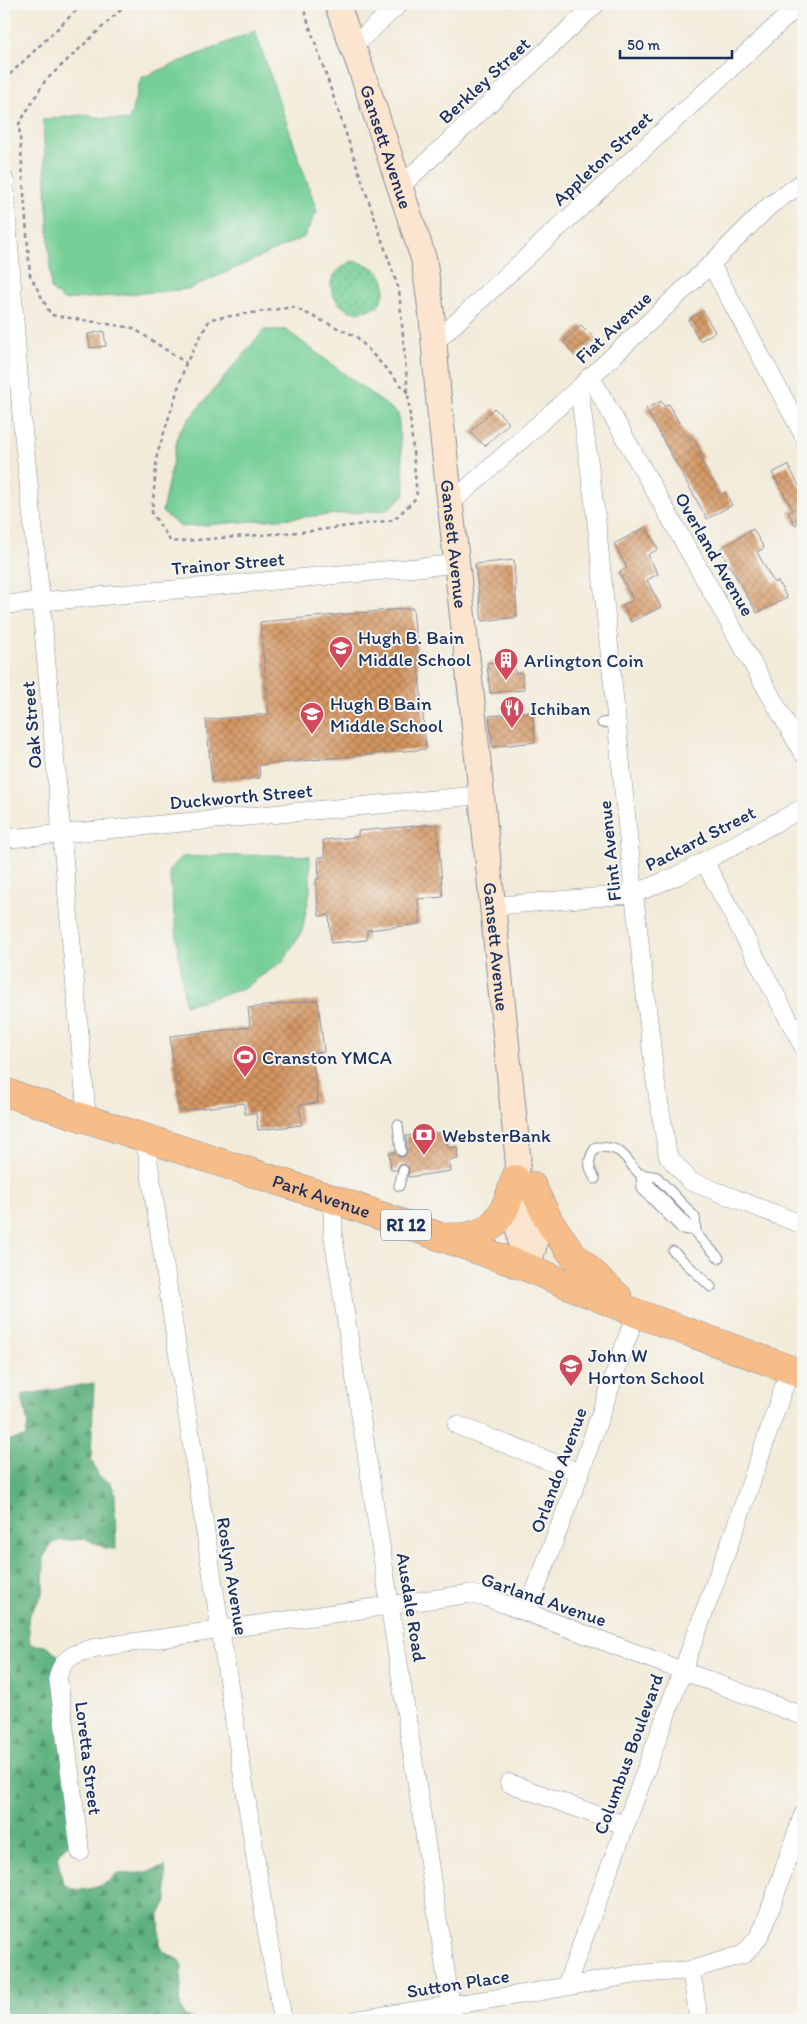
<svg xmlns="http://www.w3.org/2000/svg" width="807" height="2024" viewBox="0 0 807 2024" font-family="Itim,sans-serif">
<defs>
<pattern id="forest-firs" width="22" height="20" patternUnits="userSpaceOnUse" patternTransform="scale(1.25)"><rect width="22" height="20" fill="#5fb27f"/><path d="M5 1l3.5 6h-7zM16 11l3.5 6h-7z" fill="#4e916b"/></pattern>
<pattern id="park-dots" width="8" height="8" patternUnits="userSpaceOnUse" patternTransform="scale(1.25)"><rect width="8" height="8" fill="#74cf96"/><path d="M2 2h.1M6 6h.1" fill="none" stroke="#5ea87e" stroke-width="1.8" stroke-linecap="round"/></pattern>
<pattern id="building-cross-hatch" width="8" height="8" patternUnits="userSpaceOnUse" patternTransform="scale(1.25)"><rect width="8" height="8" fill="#d5955f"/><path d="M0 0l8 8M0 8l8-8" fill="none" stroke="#ac7a52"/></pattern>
</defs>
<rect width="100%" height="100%" fill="#f6f6f2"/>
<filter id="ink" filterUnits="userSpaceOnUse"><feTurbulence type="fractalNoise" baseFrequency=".02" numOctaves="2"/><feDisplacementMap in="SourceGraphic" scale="10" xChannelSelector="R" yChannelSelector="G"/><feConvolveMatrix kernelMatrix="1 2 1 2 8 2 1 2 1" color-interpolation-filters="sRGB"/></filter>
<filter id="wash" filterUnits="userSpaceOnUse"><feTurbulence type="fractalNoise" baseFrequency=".0096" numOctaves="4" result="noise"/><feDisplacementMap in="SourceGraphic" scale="20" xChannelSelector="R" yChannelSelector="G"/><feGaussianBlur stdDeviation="1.12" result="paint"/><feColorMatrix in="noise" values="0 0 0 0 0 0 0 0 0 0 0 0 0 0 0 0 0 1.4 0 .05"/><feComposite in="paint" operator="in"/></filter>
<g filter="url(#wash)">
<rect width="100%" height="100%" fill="#f2ebd9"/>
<!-- grass -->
<path fill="#74cf96" stroke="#487f7a" d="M255,31L317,211L304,237L189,289L63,300L51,289L43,120L81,115L129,121L141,78Z
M264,330H286L398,414L405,494L387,510L181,527L162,512L179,431Z
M264,855L310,856V892L302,931L283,961L243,989L185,1005L169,870L182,857Z"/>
<!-- forest -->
<path fill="url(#forest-firs)" stroke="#3d706e" d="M94,1383L91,1458L99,1477L111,1483L115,1494L116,1549L105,1548L86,1539L58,1541L50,1545L44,1556L43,1593L28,1617L30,1644L45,1646L65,1660L79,1832L57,1856L63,1884C66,1885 70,1888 74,1889C87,1892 109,1885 116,1874L141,1873L165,1867L167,1902L159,1916L160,1944L163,1951L179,1960L182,1967L180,2005L184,2015L194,2020H4V1441L26,1437L28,1424L22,1395Z"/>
<!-- park -->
<path fill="url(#park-dots)" stroke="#487f7a" d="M352,261C380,265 395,282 377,307C371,309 364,311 357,312C342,312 327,294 332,279C335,271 346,265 352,261Z"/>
<g id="blocks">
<!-- building -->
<path fill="url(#building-cross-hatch)" d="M703,311L715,332L700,341L688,320Z
M581,325L595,339L576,357L564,342Z
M104,331L106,346L90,348L88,334Z
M661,401L664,406L669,404L685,434L695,442L703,457L700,459L721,495L725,492L732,505L707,519L646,409Z
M494,408L509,423L485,446L470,432Z
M788,465L803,493V529L800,522L795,525L788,512L793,510L772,473Z
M646,527L658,549L648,555L658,574L647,580L661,607L631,622L623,605L633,600L619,572L627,568L614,544Z
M753,529L764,548L757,552L774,583L778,581L787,598L757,613L720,549Z
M514,560L517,617L482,621L475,564Z
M413,608L426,749L259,765L260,778L212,782L206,720L269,714L260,622Z
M514,660L515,673H522L524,690L490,693L487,663Z
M532,712L535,742L492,747L489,716Z
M437,824L443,897L418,899L420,924L367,930V940L331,943L329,915L319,916L316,879H319L318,857H325L323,840L358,837V831Z
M318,1000L324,1052L312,1053L318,1103L299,1105L302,1125L258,1130L256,1113L245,1114L244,1103L179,1111L170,1036L250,1027L248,1008Z
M446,1132L448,1148L457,1147L458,1159L449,1160L451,1171L408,1177L409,1168L404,1164L399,1165L397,1170H391L389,1153L395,1152L399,1157L405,1156L407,1151L406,1136Z"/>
</g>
</g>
<g filter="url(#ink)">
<use href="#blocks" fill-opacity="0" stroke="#868d9c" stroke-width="1"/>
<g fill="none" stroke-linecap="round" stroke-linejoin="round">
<defs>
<path id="service" d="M602,723L617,721
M398,1125L401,1151
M641,1174L657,1177L695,1217L696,1231L682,1229L642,1189Z
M595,1179C588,1166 587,1160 596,1147C617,1147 621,1150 633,1167L719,1258
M399,1186L403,1170
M673,1251L711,1287"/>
<path id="minor" d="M352,47L399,4
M4,179L22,421L41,602L87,1118
M401,186L596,4
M711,264L803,434
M433,344L800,4
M590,376L803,753
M579,388L596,517L634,894L655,1078L668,1156L690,1181L803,1225
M451,503L579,388L711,264L768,207L803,182
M4,605L456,564
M4,839L482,795
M704,861L803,1046
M493,906L634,894L679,875L803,808
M145,1139L267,1933L283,2020
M333,1199V1234L453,2020
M457,1425L580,1473
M527,1612L580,1473L636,1313
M509,1783L624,1825
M80,1852L58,1677C62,1657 76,1653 94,1648L468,1594L486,1597L803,1716
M691,1970L699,2020
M566,1986L736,1526L790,1369
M356,2020L530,1993L637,1974L691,1970L744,1954L758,1938L765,1924L803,1815"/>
<g id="secondary">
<path id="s1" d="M337,4L362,72L424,260L432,317L438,393L472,702L518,1158C513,1194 517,1231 526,1267"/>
<path d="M527,1265C539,1241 538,1217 533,1192"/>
</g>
<g id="primary">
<path id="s2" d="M4,1092L333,1199L526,1267L636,1313L803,1374"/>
<path d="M532,1186L550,1223L573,1255L618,1297"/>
<path d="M447,1237C492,1240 504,1218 515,1179"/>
</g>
</defs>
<!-- service casing -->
<use href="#service" stroke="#868d9c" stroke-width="11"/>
<!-- minor casing -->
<use href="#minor" stroke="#868d9c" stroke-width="19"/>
<!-- secondary casing -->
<use href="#secondary" stroke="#868d9c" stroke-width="27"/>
<!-- primary casing -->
<use href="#primary" stroke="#868d9c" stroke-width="29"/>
<!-- path -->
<path stroke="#868d9c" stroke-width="2.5" stroke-dasharray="4 4" stroke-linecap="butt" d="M127,4L45,81L19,124L30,275L51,315L133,328L186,363
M302,4L399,290L417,497L394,520L311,531L171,542L152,513L157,455L186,363L210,319L293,307L357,337L409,394
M4,80L83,4"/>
<!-- service -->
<use href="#service" stroke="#fff" stroke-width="9"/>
<!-- minor -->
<use href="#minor" stroke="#fff" stroke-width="18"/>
<!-- secondary -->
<use href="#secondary" stroke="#fce5cf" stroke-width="25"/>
<!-- primary -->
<use href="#primary" stroke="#f7bd88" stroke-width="28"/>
</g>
</g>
<!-- icons -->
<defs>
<symbol id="school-pin" viewBox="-11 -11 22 30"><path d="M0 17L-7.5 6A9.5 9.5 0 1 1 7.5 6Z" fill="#d1495b" stroke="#f6f6f2"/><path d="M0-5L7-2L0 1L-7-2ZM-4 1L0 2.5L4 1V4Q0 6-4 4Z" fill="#fff"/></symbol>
<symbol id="building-pin" viewBox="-11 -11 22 30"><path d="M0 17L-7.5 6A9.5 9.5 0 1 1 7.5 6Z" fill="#d1495b" stroke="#f6f6f2"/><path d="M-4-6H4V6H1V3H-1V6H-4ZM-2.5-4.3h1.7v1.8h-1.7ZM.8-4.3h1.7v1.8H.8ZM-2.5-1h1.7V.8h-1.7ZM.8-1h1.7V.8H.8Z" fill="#fff"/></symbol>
<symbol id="restaurant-pin" viewBox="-11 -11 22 30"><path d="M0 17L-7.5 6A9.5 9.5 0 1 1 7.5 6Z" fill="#d1495b" stroke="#f6f6f2"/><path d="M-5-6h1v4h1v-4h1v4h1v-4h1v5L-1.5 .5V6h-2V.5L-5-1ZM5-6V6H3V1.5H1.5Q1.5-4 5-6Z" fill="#fff"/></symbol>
<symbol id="stadium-pin" viewBox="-11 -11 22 30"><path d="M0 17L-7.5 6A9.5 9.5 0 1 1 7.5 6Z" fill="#d1495b" stroke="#f6f6f2"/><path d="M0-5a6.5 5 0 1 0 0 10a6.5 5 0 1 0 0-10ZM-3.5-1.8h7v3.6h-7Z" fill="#fff"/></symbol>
<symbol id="bank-pin" viewBox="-11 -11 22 30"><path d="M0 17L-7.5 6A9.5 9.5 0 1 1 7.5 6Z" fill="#d1495b" stroke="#f6f6f2"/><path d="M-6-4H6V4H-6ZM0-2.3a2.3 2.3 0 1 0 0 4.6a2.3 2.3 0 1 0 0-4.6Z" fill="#fff"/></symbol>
</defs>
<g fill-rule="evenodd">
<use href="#school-pin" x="327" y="634" width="28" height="38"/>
<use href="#building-pin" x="492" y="646" width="28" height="38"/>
<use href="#restaurant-pin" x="498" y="694" width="28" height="38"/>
<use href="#school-pin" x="298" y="700" width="28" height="38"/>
<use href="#stadium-pin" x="231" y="1043" width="28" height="38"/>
<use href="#bank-pin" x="410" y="1121" width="28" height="38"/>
<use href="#school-pin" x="557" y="1352" width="28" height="38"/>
</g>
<g text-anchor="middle" stroke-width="4" stroke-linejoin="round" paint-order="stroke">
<!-- shield labels -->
<rect fill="#f6f6f2" stroke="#5d6b8a" stroke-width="1" x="381" y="1209.5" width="50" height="31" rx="4"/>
<g font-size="18" font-weight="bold" fill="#1b2f5e">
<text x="406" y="1231">RI 12</text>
</g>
<!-- street labels -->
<g font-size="19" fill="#1b2f5e" stroke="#f6f6f2">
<text transform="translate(484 80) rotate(-43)" y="7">Berkley Street</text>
<text dy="7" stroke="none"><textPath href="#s1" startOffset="151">Gansett Avenue</textPath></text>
<text transform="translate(602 158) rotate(-43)" y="7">Appleton Street</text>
<text transform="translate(613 327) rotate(-43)" y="7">Fiat Avenue</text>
<text dy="7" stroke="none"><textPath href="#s1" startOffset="556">Gansett Avenue</textPath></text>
<text transform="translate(715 554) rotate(60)" y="7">Overland Avenue</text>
<text transform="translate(228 563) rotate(-5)" y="7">Trainor Street</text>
<text transform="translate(31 725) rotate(-95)" y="7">Oak Street</text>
<text transform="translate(241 796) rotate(-5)" y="7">Duckworth Street</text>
<text transform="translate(700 838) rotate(-27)" y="7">Packard Street</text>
<text transform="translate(609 851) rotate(-96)" y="7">Flint Avenue</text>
<text dy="7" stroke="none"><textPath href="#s1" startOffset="961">Gansett Avenue</textPath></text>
<text dy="7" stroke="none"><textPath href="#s2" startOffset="334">Park Avenue</textPath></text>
<text transform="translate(558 1470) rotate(-70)" y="7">Orlando Avenue</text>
<text transform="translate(233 1576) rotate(81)" y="7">Roslyn Avenue</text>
<text transform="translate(544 1599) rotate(19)" y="7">Garland Avenue</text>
<text transform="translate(412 1607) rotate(81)" y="7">Ausdale Road</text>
<text transform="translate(628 1754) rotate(-70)" y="7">Columbus Boulevard</text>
<text transform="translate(89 1758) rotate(83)" y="7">Loretta Street</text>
<text transform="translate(458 1983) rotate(-9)" y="7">Sutton Place</text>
</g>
<!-- poi labels -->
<g font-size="19" fill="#1b2f5e" stroke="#f6f6f2" text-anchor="start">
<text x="358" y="644">Hugh B. Bain<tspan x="358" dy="22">Middle School</tspan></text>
<text x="524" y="667">Arlington Coin</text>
<text x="330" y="710">Hugh B Bain<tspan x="330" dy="22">Middle School</tspan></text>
<text x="530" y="715">Ichiban</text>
<text x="262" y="1064">Cranston YMCA</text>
<text x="442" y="1142">WebsterBank</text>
<text x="588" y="1362">John W<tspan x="588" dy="22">Horton School</tspan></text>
</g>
</g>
<!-- margin -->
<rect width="807" height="2024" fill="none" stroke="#f6f6f2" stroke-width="20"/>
<!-- scale -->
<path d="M620 50v8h112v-8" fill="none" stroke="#1b2f5e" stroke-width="2.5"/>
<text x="627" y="50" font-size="15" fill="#1b2f5e" stroke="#f6f6f2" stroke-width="4" paint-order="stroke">50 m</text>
</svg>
